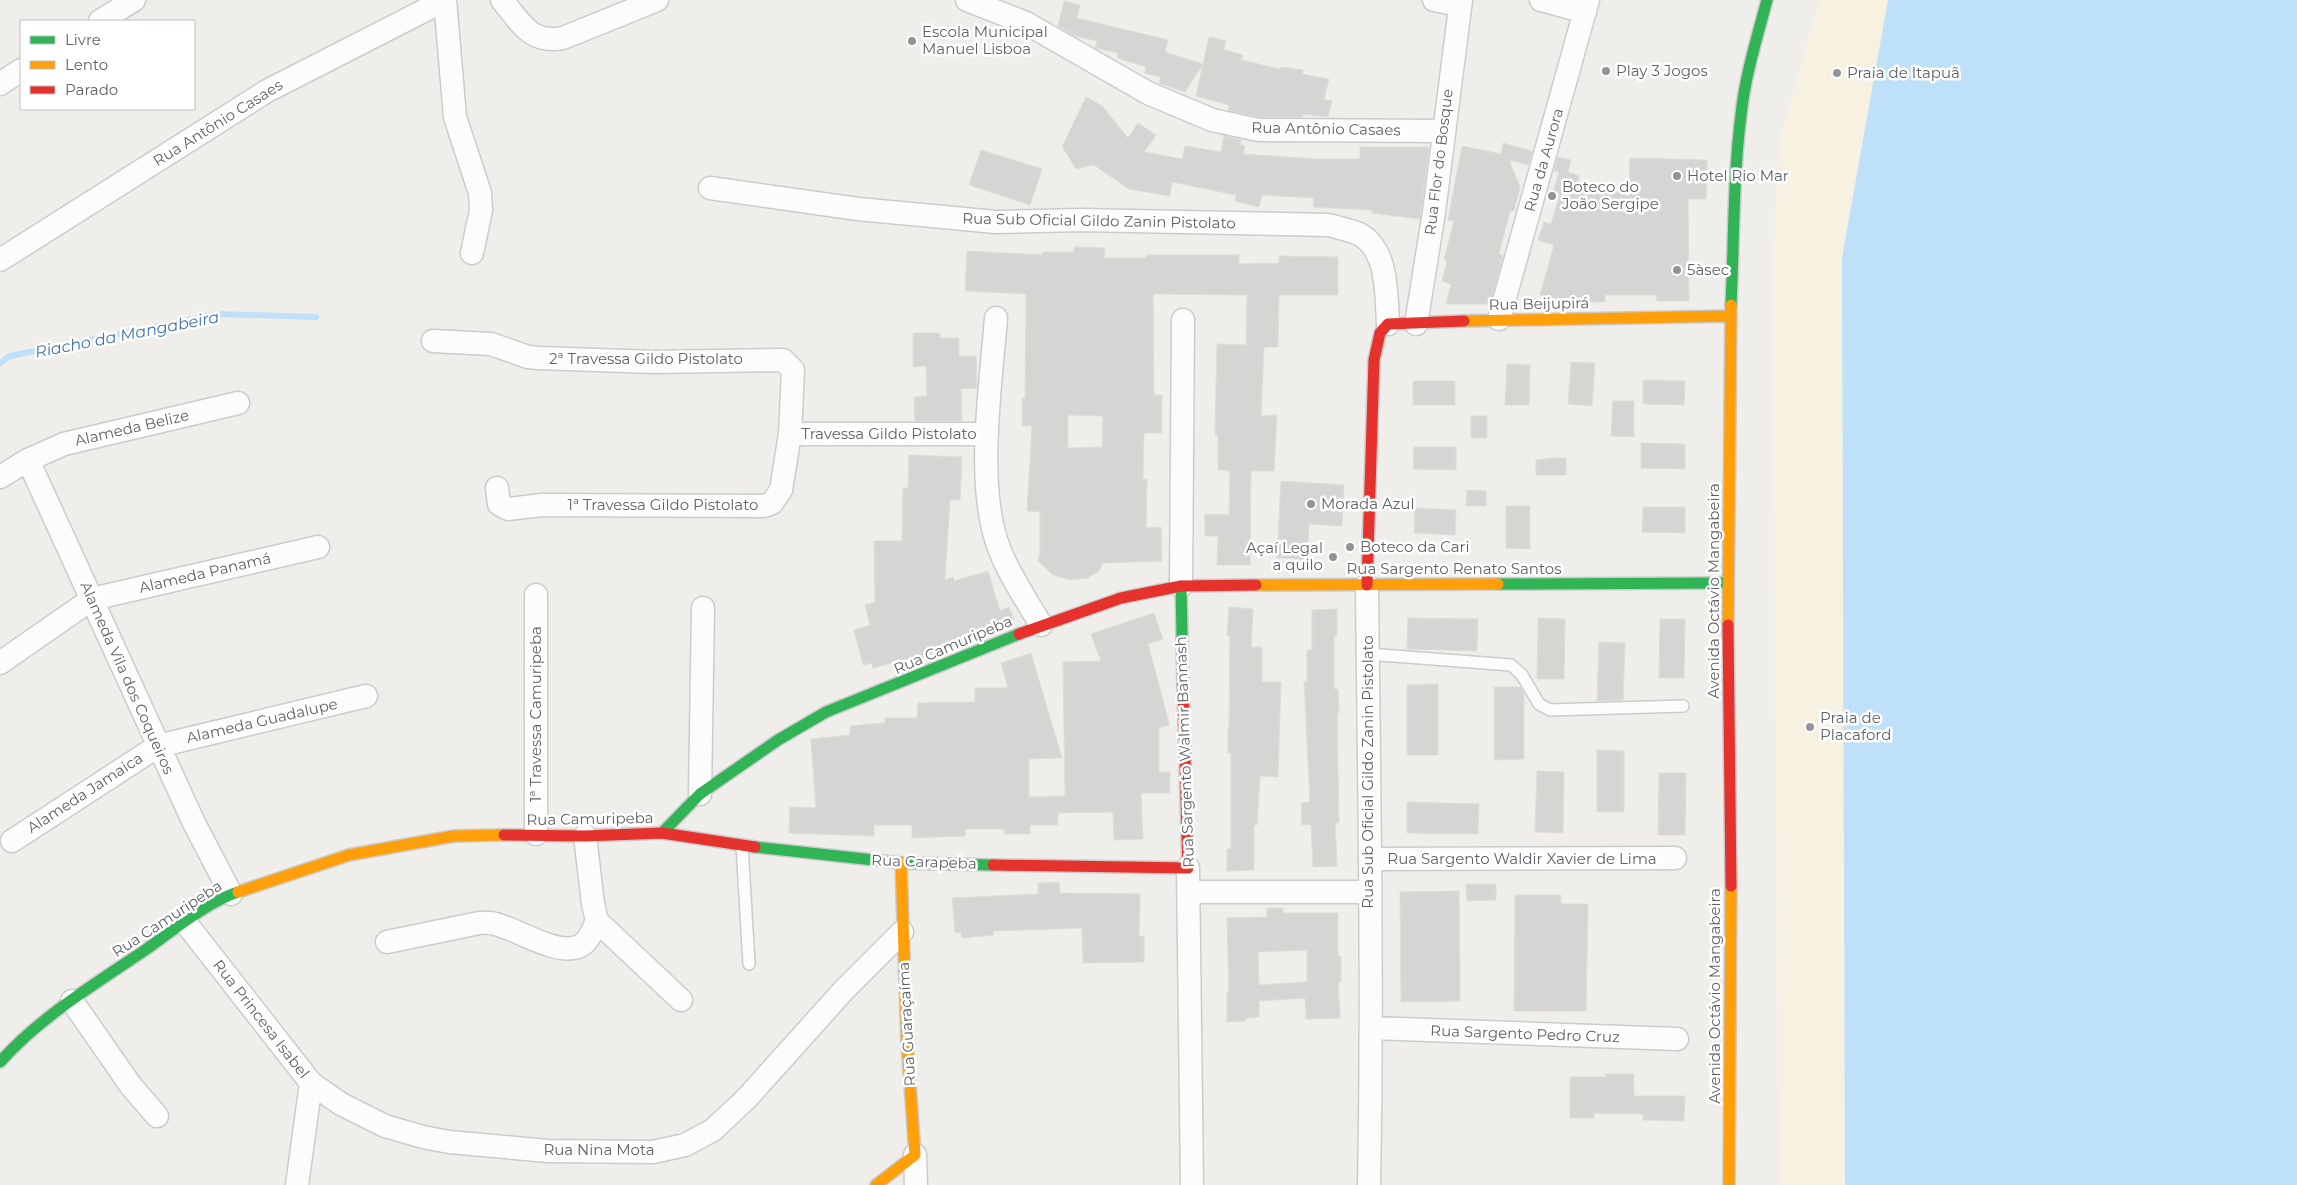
<svg xmlns="http://www.w3.org/2000/svg" width="2297" height="1185" viewBox="0 0 2297 1185" font-family="Montserrat,sans-serif">
<rect width="100%" height="100%" fill="#efeeea"/>
<!-- sand -->
<path fill="#f6f1e1" d="M1819,0H1888L1842,258L1845,1185H1778L1773,270L1778,147Z"/>
<!-- water -->
<path fill="#bfe0f9" d="M1888,0H2297V1185H1845L1842,258Z"/>
<g fill="none" stroke-linecap="round" stroke-linejoin="round">
<!-- stream -->
<path stroke="#bfe0f9" stroke-width="6" d="M0,363L10,356L218,314L316,317"/>
</g>
<!-- building -->
<path fill="#d6d5d3" stroke="#deddd9" fill-rule="evenodd" d="M1064,1L1080,5L1077,18L1168,40L1165,52L1203,64L1209,37L1226,41L1224,50L1243,55L1241,60L1280,69L1281,67L1303,70L1302,74L1329,79L1324,99L1332,101L1328,117L1303,114L1302,117H1260L1228,110L1229,105L1196,96L1203,64L1185,92L1159,83L1161,77L1145,73L1146,67L1117,58L1118,53L1095,48L1097,41L1075,36L1058,26Z
M1086,97L1102,106L1128,138L1138,123L1156,135L1144,152L1182,159L1185,146L1221,152L1224,136L1241,140L1240,145L1245,146L1243,154L1316,159H1360V147H1429L1420,219L1372,213V210L1313,207L1314,198L1262,195L1259,207L1235,201L1236,195L1172,182L1170,196L1129,189L1094,165L1076,169L1063,148V145Z
M1503,143L1532,151L1528,165L1509,160L1520,187L1514,211H1510L1499,254L1503,255L1490,304H1446L1451,284L1442,281L1447,261L1444,260L1454,221L1448,220L1462,146L1501,154Z
M981,150L1042,169L1030,205L969,185Z
M1558,157L1571,160L1568,172L1579,176L1578,181L1629,196L1630,158L1707,160L1706,199H1688L1689,301H1657L1656,295H1605V302H1568L1540,295L1554,245L1538,240L1544,222L1551,224L1560,194L1553,192L1559,172L1554,171Z
M1074,247L1105,248L1104,258H1146V255H1239V264L1279,263V256L1338,257V295H1279L1278,347H1264L1261,416L1277,415L1274,471H1251L1250,565H1217L1218,536H1205V514L1229,515L1230,471L1218,470V435H1215L1217,344L1246,345L1247,295H1241L1153,294L1154,395H1162V433H1144L1143,479H1147L1146,528L1161,527L1162,561L1103,563L1099,571L1088,578L1071,580L1053,575L1038,561L1040,553V512L1027,511L1032,426H1022V398H1025L1026,294L965,291L967,251L1042,255V252H1074ZM1068,415L1103,416L1102,447L1068,448Z
M913,333H940V338H959V356H976L977,388L961,389L962,421H915L914,397L927,396L926,366L913,367Z
M1571,362L1595,363L1592,406L1568,404Z
M1507,364L1530,365L1529,405H1505Z
M1643,380L1685,381L1684,405L1643,404Z
M1413,381H1455V405H1413Z
M1613,401H1634V437L1611,436Z
M1471,416H1487V438H1471Z
M1641,443L1685,444V469L1641,468Z
M1414,447H1456V470L1413,469Z
M909,455L962,457L960,500H950L945,580L953,577L954,581L988,571L1000,611L1009,607L1014,619L912,662L911,658L873,668L872,663L863,665L854,630L870,625L865,605L875,602L874,541H902L903,488H908Z
M1550,458H1566V475H1536V460Z
M1281,481L1344,485L1342,526L1309,524L1307,560L1277,558Z
M1467,490L1486,491V506H1466Z
M1506,506H1530V549L1506,548Z
M1643,507H1685V533L1642,532Z
M1415,508L1456,510L1455,535L1414,533Z
M1229,607L1253,609L1251,647H1262V682H1281L1278,777L1260,776L1257,825H1254V870L1227,871V849H1231V753H1228V728H1229L1230,636H1227Z
M1337,609V636H1334V689H1338L1339,713H1337L1339,823H1335L1337,866L1313,867L1311,824L1302,825L1301,803L1310,802L1304,682H1307V650H1312V610Z
M1154,613L1163,639L1148,644L1169,723V725L1159,728V772H1170V793H1141L1143,839L1114,840L1113,812L1058,813V825H1030V834H1004V829H966L965,836L912,838V825H874V836L789,833L790,807L816,808L811,739L850,735V726L885,723V718H917L918,703L975,702V688H1008L1001,663L1031,653L1062,758L1029,759V797L1065,796L1063,662L1101,661L1091,634Z
M1408,618L1478,619L1477,651L1407,649Z
M1538,618L1565,619L1564,679H1537Z
M1660,619H1685L1684,678H1659Z
M1599,642L1625,643L1623,700L1597,701Z
M1438,684V755H1407V685Z
M1494,687H1520L1524,694V759L1494,760Z
M1597,750L1624,751V812H1597Z
M1537,771L1564,772L1563,833L1535,832Z
M1659,773H1686L1685,835H1658Z
M1407,802L1479,804L1478,834L1407,833Z
M1059,882L1060,893L1140,894L1139,936H1144V962L1083,963L1082,928L993,931L994,935L962,938L961,932L955,933L952,898L1038,894V883Z
M1466,884H1496V900L1467,901Z
M1459,891L1460,1001L1401,1002L1400,892Z
M1515,895H1561V904H1588L1586,1011H1514Z
M1267,908H1283V913H1338V956H1341V982H1338L1340,1018L1306,1019L1305,998L1259,1001V1017L1246,1018V1021L1227,1022V992H1229L1227,918L1267,917ZM1307,950V982L1259,985L1258,952Z
M1606,1074H1634V1096H1685L1684,1121L1643,1120V1114L1594,1113V1118H1570V1077H1606Z"/>
<g fill="none" stroke-linecap="round" stroke-linejoin="round">
<defs>
<path id="lane" d="M1368,654L1511,665L1522,675L1539,704L1550,710L1683,706
M742,845L749,964"/>
<path id="street" d="M445,0L455,117L480,193L481,210L472,253
M502,0C521,23 530,44 563,38L657,0
M967,0L1026,23L1148,93L1212,120L1259,130L1444,131
M1434,0L1459,5
M1541,0L1585,12
M100,21L134,0
M0,84L21,70
M710,188L858,209L996,222L1081,220L1329,225C1339,228 1350,230 1359,234C1389,250 1386,296 1388,324
M0,260L267,91L445,0
M996,318C991,384 975,486 999,548C1008,573 1027,601 1041,625
M1499,319L1588,0
M1416,324L1434,212L1461,0
M433,341L491,344L528,357L539,358L655,362L783,360L793,370L790,434L781,490L772,503L764,506L542,505L508,509L499,504L497,488
M790,434H987
M28,460L194,823L231,894
M0,477L28,460L64,444L238,403
M1367,585C1369,785 1373,985 1369,1185
M1181,586L1183,320
M0,663L92,599L318,547
M700,794L703,608
M536,834V595
M585,836L593,904L597,921L681,1000
M12,841L158,746L366,696
M1370,859L1675,858
M1188,868L1192,1185
M1189,892H1369
M185,922L311,1083L297,1185
M387,942L479,923C484,923 490,922 495,924C518,929 557,957 580,946C589,942 593,929 597,921
M72,1001L131,1086L157,1116
M1372,1028L1677,1039
M311,1083L341,1104L385,1126L423,1137L449,1142L548,1151L653,1152L685,1145L713,1130L747,1098L843,991L902,932
M915,1155L916,1185"/>
<path id="fast" d="M1731,305C1734,242 1733,178 1741,115C1745,76 1757,38 1767,0
M1498,584L1727,583
M1181,586L1183,684
M662,833L700,794L778,740L826,712L1019,634
M755,847L901,863L993,865
M0,1062C41,1016 97,983 148,948C173,930 209,901 238,892"/>
<path id="slow" d="M1464,321L1731,316
M1256,585L1498,584
M1728,625L1731,305
M238,892L349,855L454,836L504,835
M876,1185L915,1155L907,1042L901,863
M1729,1185L1731,886"/>
<path id="jam" d="M1367,585L1374,360L1380,333L1388,324L1464,321
M1728,625L1731,886
M1019,634L1121,598L1181,586L1256,585
M504,835L585,836L662,833L755,847
M993,865L1188,868L1183,684"/>
</defs>
<!-- lane casing -->
<use href="#lane" stroke="#cbcccc" stroke-width="14"/>
<!-- street casing -->
<use href="#street" stroke="#cbcccc" stroke-width="25"/>
<!-- fast casing -->
<use href="#fast" stroke="#cacacb" stroke-width="14"/>
<!-- slow casing -->
<use href="#slow" stroke="#cacacb" stroke-width="14"/>
<!-- jam casing -->
<use href="#jam" stroke="#cacacb" stroke-width="14"/>
<!-- lane -->
<use href="#lane" stroke="#fdfcfc" stroke-width="11"/>
<!-- street -->
<use href="#street" stroke="#fdfcfc" stroke-width="22"/>
<!-- fast -->
<use href="#fast" stroke="#30b455" stroke-width="11"/>
<!-- slow -->
<use href="#slow" stroke="#ff9f0a" stroke-width="11"/>
<!-- jam -->
<use href="#jam" stroke="#e5322d" stroke-width="11"/>
</g>
<!-- markers -->
<g fill="#919496" stroke="#fff" stroke-width="2">
<circle cx="912" cy="41" r="5"/>
<circle cx="1606" cy="71" r="5"/>
<circle cx="1837" cy="73" r="5"/>
<circle cx="1677" cy="176" r="5"/>
<circle cx="1552" cy="196" r="5"/>
<circle cx="1677" cy="270" r="5"/>
<circle cx="1311" cy="504" r="5"/>
<circle cx="1350" cy="547" r="5"/>
<circle cx="1333" cy="557" r="5"/>
<circle cx="1810" cy="727" r="5"/>
</g>
<g text-anchor="middle" stroke-width="5" stroke-linejoin="round" paint-order="stroke">
<!-- poi labels -->
<g font-size="15" fill="#5f6368" stroke="#fff" text-anchor="start">
<text x="922" y="37">Escola Municipal<tspan x="922" dy="17">Manuel Lisboa</tspan></text>
<text x="1616" y="76">Play 3 Jogos</text>
<text x="1847" y="78">Praia de Itapuã</text>
<text x="1687" y="181">Hotel Rio Mar</text>
<text x="1562" y="192">Boteco do<tspan x="1562" dy="17">João Sergipe</tspan></text>
<text x="1687" y="275">5àsec</text>
<text x="1321" y="509">Morada Azul</text>
<text x="1360" y="552">Boteco da Cari</text>
<text x="1323" y="553" text-anchor="end">Açaí Legal<tspan x="1323" dy="17">a quilo</tspan></text>
<text x="1820" y="723">Praia de<tspan x="1820" dy="17">Placaford</tspan></text>
</g>
<!-- street labels -->
<g font-size="15" fill="#5f6368" stroke="#fff">
<text transform="translate(218 123) rotate(-32)" y="5">Rua Antônio Casaes</text>
<text transform="translate(1326 129) rotate(1)" y="5">Rua Antônio Casaes</text>
<text transform="translate(1544 160) rotate(-74)" y="5">Rua da Aurora</text>
<text transform="translate(1439 162) rotate(-83)" y="5">Rua Flor do Bosque</text>
<text transform="translate(1099 221) rotate(1)" y="5">Rua Sub Oficial Gildo Zanin Pistolato</text>
<text transform="translate(1539 304) rotate(-1)" y="5">Rua Beijupirá</text>
<text x="646" y="364">2ª Travessa Gildo Pistolato</text>
<text transform="translate(132 428) rotate(-13)" y="5">Alameda Belize</text>
<text x="889" y="439">Travessa Gildo Pistolato</text>
<text x="663" y="510">1ª Travessa Gildo Pistolato</text>
<text x="1454" y="574">Rua Sargento Renato Santos</text>
<text transform="translate(205 573) rotate(-13)" y="5">Alameda Panamá</text>
<text transform="translate(1714 591) rotate(-90)" y="5">Avenida Octávio Mangabeira</text>
<text transform="translate(953 645) rotate(-23)" y="5">Rua Camuripeba</text>
<text transform="translate(127 678) rotate(66)" y="5">Alameda Vila dos Coqueiros</text>
<text transform="translate(536 714) rotate(-90)" y="5">1ª Travessa Camuripeba</text>
<text transform="translate(262 721) rotate(-13)" y="5">Alameda Guadalupe</text>
<text transform="translate(1185 752) rotate(-92)" y="5">Rua Sargento Walmir Bannash</text>
<text transform="translate(1368 772) rotate(-90)" y="5">Rua Sub Oficial Gildo Zanin Pistolato</text>
<text transform="translate(85 793) rotate(-33)" y="5">Alameda Jamaica</text>
<text transform="translate(590 819) rotate(-1)" y="5">Rua Camuripeba</text>
<text x="1522" y="864">Rua Sargento Waldir Xavier de Lima</text>
<text transform="translate(924 862) rotate(2)" y="5">Rua Carapeba</text>
<text transform="translate(167 919) rotate(-33)" y="5">Rua Camuripeba</text>
<text transform="translate(1715 996) rotate(-90)" y="5">Avenida Octávio Mangabeira</text>
<text transform="translate(261 1019) rotate(52)" y="5">Rua Princesa Isabel</text>
<text transform="translate(907 1024) rotate(-93)" y="5">Rua Guaraçaíma</text>
<text transform="translate(1525 1034) rotate(2)" y="5">Rua Sargento Pedro Cruz</text>
<text x="599" y="1155">Rua Nina Mota</text>
</g>
<!-- water labels -->
<g font-size="16" font-style="italic" fill="#4174aa" stroke="#fff">
<text transform="translate(127 334) rotate(-11)" y="6">Riacho da Mangabeira</text>
</g>
</g>
<!-- legend -->
<rect x="20" y="20" width="175" height="90" fill="#ffffff" stroke="#bfc1c3"/>
<rect x="30" y="36" width="25" height="8" fill="#30b455" stroke="#bfc1c3"/>
<text x="65" y="45" font-size="15" fill="#5f6368">Livre</text>
<rect x="30" y="61" width="25" height="8" fill="#ff9f0a" stroke="#bfc1c3"/>
<text x="65" y="70" font-size="15" fill="#5f6368">Lento</text>
<rect x="30" y="86" width="25" height="8" fill="#e5322d" stroke="#bfc1c3"/>
<text x="65" y="95" font-size="15" fill="#5f6368">Parado</text>
</svg>
